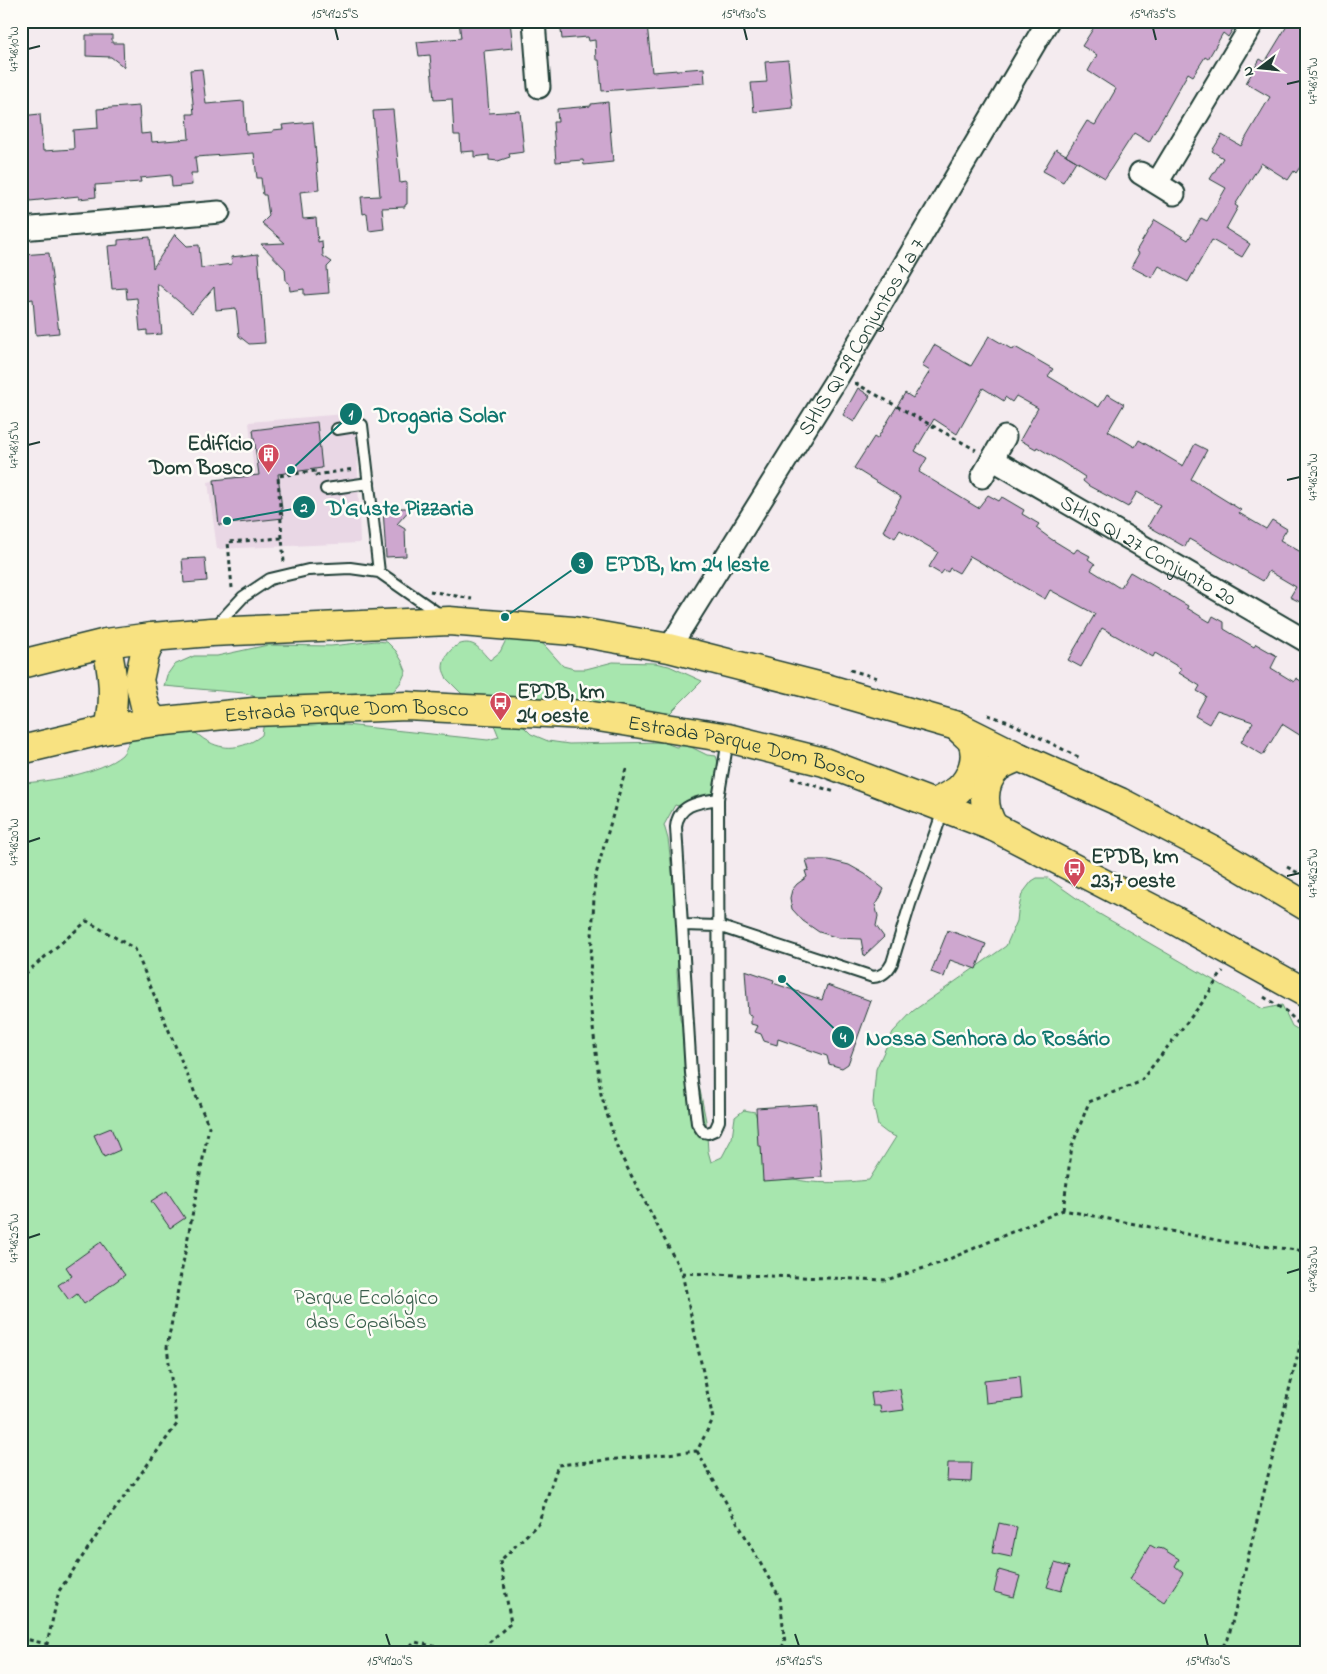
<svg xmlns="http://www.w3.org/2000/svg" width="1327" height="1674" viewBox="0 0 1327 1674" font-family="'Indie Flower',sans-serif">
<rect width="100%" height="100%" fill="#f4ebef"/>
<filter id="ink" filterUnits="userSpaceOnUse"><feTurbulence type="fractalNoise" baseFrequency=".02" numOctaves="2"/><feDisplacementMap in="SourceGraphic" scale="10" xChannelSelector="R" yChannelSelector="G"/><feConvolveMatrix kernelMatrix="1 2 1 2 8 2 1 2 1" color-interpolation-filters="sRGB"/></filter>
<g filter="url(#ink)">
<!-- built -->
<path fill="#e9d7e5" d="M356,413L360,543L217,549L208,482L254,473L249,422Z"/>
<!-- green -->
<path fill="#a7e6ae" stroke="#639271" d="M520,636H534L546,647L563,666L574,669H586L613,662L655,663L669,666L702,681L660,723L523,726L531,734L548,741L569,744L663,742L676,747L687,745L707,755L716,756L725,784L718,799L686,808L675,805L664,825L668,839L680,936L677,971L680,1018L700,1090L706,1121L708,1151L711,1162L722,1157L732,1138L735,1117L744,1110L755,1112C761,1131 769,1161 785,1174C800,1187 850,1182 869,1180L896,1137L887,1133L878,1126L873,1103L876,1069L893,1032L913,1011L1006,946L1017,921L1018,912L1022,894L1032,881L1037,878H1048L1096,912L1263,1009L1282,1005L1292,1026L1306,1034V1653H21V783C48,782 101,773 122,755C126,751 126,746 129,742C134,736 141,731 147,726C157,727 180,726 189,729C196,732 202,739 209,742C227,752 247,747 262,735C265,714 268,698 244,693L164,686L167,675L174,665L194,656H217L268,645L331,646L376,641L387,642L396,651L402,661L406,671L401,682L387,699L317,713L327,723L488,740L499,737L495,727L447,679C446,676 443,671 443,668C443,654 458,639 472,644C479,646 485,656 490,660L500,652L506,640Z"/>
<!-- building -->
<path fill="#cea7cf" stroke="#1f3d34" d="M459,21H510L513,48L484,51L489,113L520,111L524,152L509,154L510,157L498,161L489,160V155L474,157V151L461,152L460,135H454L452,99L434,100L430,55L419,56L417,42L461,38Z
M560,21H605V27L647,24L652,72L704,68L705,83L602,91L599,60H596L595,40L589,41L588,37L562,39Z
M1098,21H1238L1228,37L1223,33L1208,59L1205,57L1193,76L1188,73L1149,142L1134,133L1105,178L1066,155L1087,121L1095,125L1116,89L1088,71L1097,55L1082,46Z
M1290,21H1306V170L1300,167L1296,173L1294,171L1288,180L1261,163L1235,205L1238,207L1226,229L1250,244L1242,257L1212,240L1188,282L1159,266L1152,278L1131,267L1139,253L1136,251L1155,220L1188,240L1201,218L1207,221L1226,188L1210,179L1223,158L1212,151L1222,135L1241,146L1270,97L1246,83L1260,59L1265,62Z
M86,35H112V43H123L124,67L111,57L86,56Z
M788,60L793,108L754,112L751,83L767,82L765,62Z
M202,69L206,104L244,101L246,134L273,132V130L283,129L282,125L313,122L319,190L300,192L303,219L316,218L318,242L322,241L323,256L332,262L327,267L329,293L304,295V289L290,291L289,283L286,281L285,269L261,244L285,243L262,223L269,216L266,195H263L261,178H257L254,153L195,157L197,173H191L192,185L172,187L171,175L140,178L141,182L95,185L96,197L79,199V196L30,201L29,192L25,188L29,185L28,166L21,164V116L40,114L43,151L74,149L73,130L98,128L97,109L139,106L141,134L151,133L152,142L189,139L187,114H194L190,70Z
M608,102L613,162L584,165L583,160L556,162L553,122H558L557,109L591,106V104Z
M393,110L400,183L407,182V204L405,205V207L382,208L384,229L369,231L367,213L363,214L361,197L380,196L373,111Z
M1056,149L1076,161L1063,182L1043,171Z
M175,234L187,246L199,245L201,268L232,264L231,257L258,254L265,343L249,344L239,336L236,308L216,310L214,287L192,313L157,283L162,334L147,335V330L140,331L137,298L127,299L126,288L112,289L108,246L118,245V240L150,237L153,268Z
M49,253L59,333L36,335L33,299L21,301V255Z
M989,336L1013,350L1015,347L1053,369L1048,376L1099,407L1107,394L1124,404L1108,431L1135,447L1139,440L1183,466L1195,444L1207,450L1191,479L1241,510L1239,513L1266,529L1272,520L1287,529L1280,540L1306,555V605L1290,597L1296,587L1269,571L1263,581L1189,539L1185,547L1148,526L1160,505L1137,492L1128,507L1089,486L1083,481L1085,477L1065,464L1037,447L1036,449L1020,440L1038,408L1016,396L1012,402L1005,397L1004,401L983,388L957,434L934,419L915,451L927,458L919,472L978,508L988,495L999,501L1002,497L1024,510L1022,514L1039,524L1036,528L1051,539L1074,553L1077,549L1090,556L1088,559L1095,564L1091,570L1118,587H1121L1130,572L1188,606L1187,608L1210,622L1213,616L1224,622V629L1254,647L1256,644L1277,656L1271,668L1294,682L1296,678L1306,684V739L1282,724L1263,755L1241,742L1253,722L1217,710L1209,724L1195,716L1206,696L1197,691L1200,686L1179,673L1182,669L1155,653L1153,657L1102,628L1081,667L1068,660L1095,614L1050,590L1045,599L970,556L959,573L950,568L948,572L944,570L941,574L929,567L938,552L900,530L895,538L883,531L901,497L854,468L874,437L877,439L905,393L913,398L930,371L922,366L934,345L971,366Z
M858,388L870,396L854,422L843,415Z
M317,422L322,468L278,474L283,518L219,525L214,480L259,475L253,430Z
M383,508H411L397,524L405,529L406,556L386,557Z
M205,558L207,581L184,583L182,559Z
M806,860H829L849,865L865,874L884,889L878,902L875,904L878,916L876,926L884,937L864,956L861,939L839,938L819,932L803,921L792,909L790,898L792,890L797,884L807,877L805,871L809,870Z
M948,930L986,944L976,969L950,960L944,977L931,972Z
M745,970L774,980L773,983L822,1000L827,985L871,1001L848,1064L842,1068L829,1064L827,1056L778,1039L777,1045L764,1041L761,1034L755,1032L758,1026L751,1024V1015L748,1014Z
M817,1104L822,1177L763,1181L761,1146H758L756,1108Z
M111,1128L120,1150L104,1157L94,1135Z
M167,1191L185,1218L170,1228L151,1201Z
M101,1242L125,1275L84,1304L77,1294L69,1300L58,1285L72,1276L66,1267Z
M1020,1376L1022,1399L986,1403L984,1380Z
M900,1389L904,1410L881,1413L880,1406H873L871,1393Z
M948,1463H972L971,1482L947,1481Z
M999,1523L1017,1527L1011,1557L992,1553Z
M1150,1545L1157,1549L1158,1548L1163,1549L1179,1559L1175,1566L1183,1573L1164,1602L1130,1579Z
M1055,1563L1069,1567L1061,1591L1047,1587Z
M999,1570L1020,1576L1014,1597L994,1592Z"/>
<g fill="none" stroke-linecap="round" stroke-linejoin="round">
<defs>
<path id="lane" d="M337,429L362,425L379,572
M326,489L369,483
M215,627L243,597L270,579L308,570L350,568L379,572L442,616
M718,799C699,802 678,804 676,827L691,1073L697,1123L703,1132L708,1133L715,1130L719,1121L718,799L728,740
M683,925L718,926L873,977C883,976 888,971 892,963L910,904L944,808"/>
<g id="street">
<path d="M534,21L539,87"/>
<path d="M1140,173L1174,194"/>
<path d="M1157,183L1254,21"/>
<path d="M21,229L219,212"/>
<path id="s1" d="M992,459L1306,641"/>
<path d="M982,477L1005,437"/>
<path id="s2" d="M669,648L839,375L1048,21"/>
</g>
<g id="primary">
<path d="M152,637L144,657L139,680L146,710L155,722"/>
<path d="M106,643C113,674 116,698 109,729"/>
<path d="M21,664L106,643L152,637L211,632L449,621L573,631L669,648L822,687L957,726L1019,757L1120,802L1214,851L1306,906"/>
<path id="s3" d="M21,750L109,729L155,722L254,712L407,706L586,715L728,738L824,762L994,827L1176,921L1306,993"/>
<path d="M935,803C942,799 951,795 958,790C971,779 980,756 971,740C967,735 961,731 957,726"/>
<path d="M994,827C982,809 981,784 997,768C1003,763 1012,760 1019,757"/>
</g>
</defs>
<!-- lane casing -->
<use href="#lane" stroke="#1f3d34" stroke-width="14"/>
<!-- street casing -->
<use href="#street" stroke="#1f3d34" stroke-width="25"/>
<!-- primary casing -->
<use href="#primary" stroke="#1f3d34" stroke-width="31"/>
<!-- path -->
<path stroke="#1f3d34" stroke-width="3" stroke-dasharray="4 4" stroke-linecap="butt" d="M855,383L976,450
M282,538L278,476L316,471V475L354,469
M232,588L228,542L282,538L284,562
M430,591L472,599
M850,670L878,678
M988,715L1009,722L1080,758
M791,778L835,792
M1287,867L1306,877
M21,981L26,973L87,921L135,949L209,1127L167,1347L177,1424L108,1519L59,1591L45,1653
M1264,997L1287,1012L1306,1031
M1063,1210L1072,1146L1089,1102L1140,1082L1202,1003L1223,971
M682,1273L886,1280L940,1263L1063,1210L1227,1242L1306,1251
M697,1451L780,1598L785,1643L777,1653
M21,1638L47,1644
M405,1653L415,1642L463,1653
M477,1653L511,1623L500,1561L538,1524L558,1465L697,1451L713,1419L682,1273L618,1150L601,1094L589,995L595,878L627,765
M1218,1653L1228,1639L1306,1321"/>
<!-- lane -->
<use href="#lane" stroke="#fdfcf7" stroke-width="10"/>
<!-- street -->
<use href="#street" stroke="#fdfcf7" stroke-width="21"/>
<!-- primary -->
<use href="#primary" stroke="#f8e281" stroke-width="28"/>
</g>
</g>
<!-- ticks -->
<path fill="none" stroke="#1f3d34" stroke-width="2" d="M335,28L338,40M744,28L747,40M1153,28L1156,40M28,49L40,46M1287,84L1300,81M28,445L40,442M1287,480L1300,477M28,842L40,838M1287,876L1300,873M28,1238L40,1234M1287,1273L1300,1269M386,1634L390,1646M795,1634L799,1646M1205,1634L1208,1646"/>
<!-- icons -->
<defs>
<symbol id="building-pin" viewBox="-11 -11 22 30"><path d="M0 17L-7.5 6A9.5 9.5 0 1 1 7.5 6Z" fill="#d1495b" stroke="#fdfcf7"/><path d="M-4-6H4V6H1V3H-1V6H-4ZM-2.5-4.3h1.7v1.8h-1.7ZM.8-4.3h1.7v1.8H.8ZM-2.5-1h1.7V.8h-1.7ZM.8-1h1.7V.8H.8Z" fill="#fff"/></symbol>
<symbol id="bus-pin" viewBox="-11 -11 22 30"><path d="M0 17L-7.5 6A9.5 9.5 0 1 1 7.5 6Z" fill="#d1495b" stroke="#fdfcf7"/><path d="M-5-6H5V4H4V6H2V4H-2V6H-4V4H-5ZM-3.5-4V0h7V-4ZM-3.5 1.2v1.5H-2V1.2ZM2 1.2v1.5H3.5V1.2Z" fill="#fff"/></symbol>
</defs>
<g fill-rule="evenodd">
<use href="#building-pin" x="256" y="442" width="25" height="34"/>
<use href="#bus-pin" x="488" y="690" width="25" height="34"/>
<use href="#bus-pin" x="1062" y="856" width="25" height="34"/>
</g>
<g text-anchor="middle" stroke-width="5" stroke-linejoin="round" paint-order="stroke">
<!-- street labels -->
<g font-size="21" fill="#1f3d34" stroke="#fdfcf7">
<text dy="7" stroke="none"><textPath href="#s2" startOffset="366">SHIS QI 29 Conjuntos 1 a 7</textPath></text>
<text dy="7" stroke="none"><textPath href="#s1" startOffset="181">SHIS QI 27 Conjunto 20</textPath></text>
<text dy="7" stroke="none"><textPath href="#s3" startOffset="329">Estrada Parque Dom Bosco</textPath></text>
<text dy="7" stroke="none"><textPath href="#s3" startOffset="734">Estrada Parque Dom Bosco</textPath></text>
</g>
<!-- poi labels -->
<g font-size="21" font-weight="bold" fill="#1f3d34" stroke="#fdfcf7" text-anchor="start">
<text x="253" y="450" text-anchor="end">Edifício<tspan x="253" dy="24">Dom Bosco</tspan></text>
<text x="517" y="698">EPDB, km<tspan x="517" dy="24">24 oeste</tspan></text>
<text x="1091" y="863">EPDB, km<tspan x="1091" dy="24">23,7 oeste</tspan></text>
</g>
<!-- park labels -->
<g font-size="21" fill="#3a5f4c" stroke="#fdfcf7">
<text x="366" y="1304">Parque Ecológico<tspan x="366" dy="24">das Copaíbas</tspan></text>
</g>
</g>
<!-- callouts -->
<path fill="none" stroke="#0f766e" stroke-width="2" d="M291 470L351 414M227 521L304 507M505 617L582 563M782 979L843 1037"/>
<g fill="#0f766e" stroke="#fdfcf7" stroke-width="2">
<circle cx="291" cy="470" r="5"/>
<circle cx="227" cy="521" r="5"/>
<circle cx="505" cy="617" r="5"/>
<circle cx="782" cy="979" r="5"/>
<circle cx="351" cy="414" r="12"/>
<circle cx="304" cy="507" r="12"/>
<circle cx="582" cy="563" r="12"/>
<circle cx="843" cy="1037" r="12"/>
</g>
<g font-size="15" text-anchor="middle" font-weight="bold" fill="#fff">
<text x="351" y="419">1</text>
<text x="304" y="512">2</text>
<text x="582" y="568">3</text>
<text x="843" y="1042">4</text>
</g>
<g font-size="22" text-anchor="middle" font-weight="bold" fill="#0f766e" stroke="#fdfcf7" stroke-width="5" stroke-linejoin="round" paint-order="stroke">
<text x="440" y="422">Drogaria Solar</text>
<text x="400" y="515">D'Guste Pizzaria</text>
<text x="687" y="571">EPDB, km 24 leste</text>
<text x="988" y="1045">Nossa Senhora do Rosário</text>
</g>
<!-- margin -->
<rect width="1327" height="1674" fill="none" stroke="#fdfcf7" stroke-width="55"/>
<!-- north arrow -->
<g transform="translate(1260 68) rotate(254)" stroke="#fdfcf7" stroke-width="4" paint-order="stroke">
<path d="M0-4L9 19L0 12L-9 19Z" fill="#1f3d34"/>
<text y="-8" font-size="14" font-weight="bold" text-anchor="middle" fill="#1f3d34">N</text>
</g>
<rect x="28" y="28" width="1272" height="1618" fill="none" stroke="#1f3d34" stroke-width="2"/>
<g font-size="12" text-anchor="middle" fill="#1f3d34">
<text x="335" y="18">15°49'25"S</text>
<text x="744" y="18">15°49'30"S</text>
<text x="1153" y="18">15°49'35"S</text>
<text transform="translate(14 49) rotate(-90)" y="4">47°48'10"W</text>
<text transform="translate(1313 81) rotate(-90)" y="4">47°48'15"W</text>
<text transform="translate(14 445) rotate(-90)" y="4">47°48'15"W</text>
<text transform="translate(1313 477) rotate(-90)" y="4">47°48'20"W</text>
<text transform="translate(14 842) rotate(-90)" y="4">47°48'20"W</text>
<text transform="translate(1313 873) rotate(-90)" y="4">47°48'25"W</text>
<text transform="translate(14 1238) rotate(-90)" y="4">47°48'25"W</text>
<text transform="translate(1313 1269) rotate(-90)" y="4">47°48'30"W</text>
<text x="390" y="1665">15°49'20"S</text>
<text x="799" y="1665">15°49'25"S</text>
<text x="1208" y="1665">15°49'30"S</text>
</g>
</svg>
